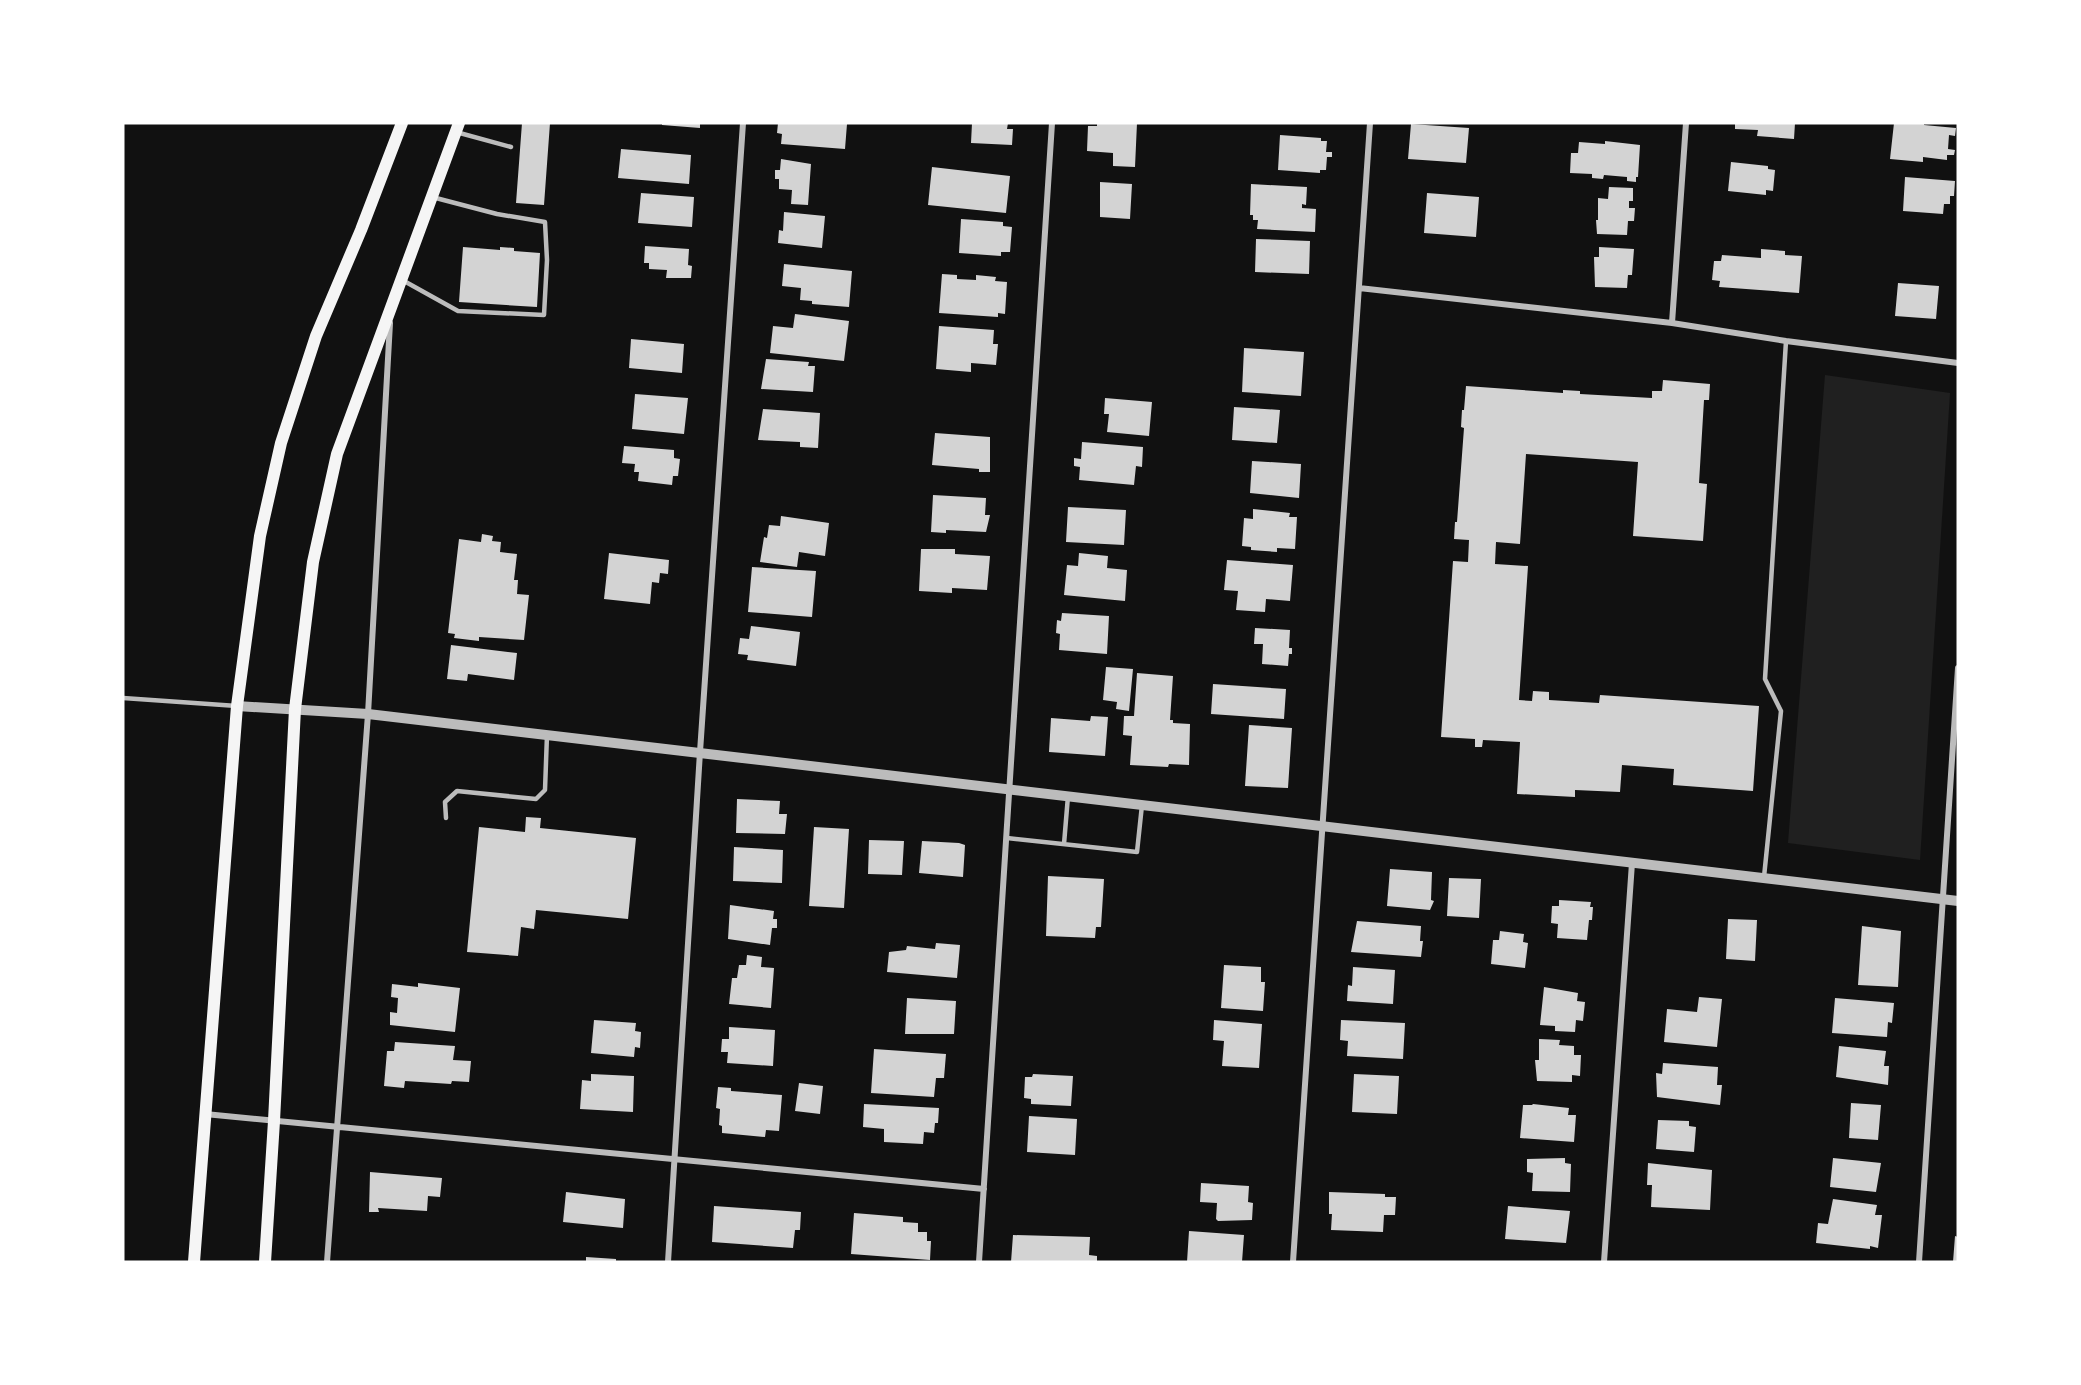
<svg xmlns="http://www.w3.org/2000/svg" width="2081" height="1385" viewBox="0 0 2081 1385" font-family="Overpass,sans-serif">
<rect width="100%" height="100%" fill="#111"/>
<!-- green -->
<path fill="#202020" d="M1825,375L1950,393L1920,860L1788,843Z"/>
<!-- building -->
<path fill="#d3d3d3" d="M522,123H550L544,205L516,203Z
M662,123H700V128L662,125Z
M778,123L847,124L845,149L781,144L782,134L777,133Z
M972,123H1008L1007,129H1013L1012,145L971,143Z
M1097,123H1137L1135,167L1113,166V153L1087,151L1088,126H1097Z
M1735,123H1795L1794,139L1757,136L1758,130L1735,129Z
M1894,123H1924V125L1956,128L1955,136L1949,135L1948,149L1955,150L1954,155H1947V160L1923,157V162L1890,159Z
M1411,124L1469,128L1466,163L1408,159Z
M1280,135L1321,138V141H1327L1326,152H1332V157H1327L1326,170H1320V173L1278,170Z
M1605,141L1640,145L1638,177H1636V182L1627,181V177L1604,175L1603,179L1592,178V174L1570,173L1571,153H1578L1579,142L1605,144Z
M621,149L691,155L689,184L618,178Z
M781,159L811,164L808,205L791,204L792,190L779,189V179H775V170H780Z
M1731,162L1768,166V169L1775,170L1773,191L1766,190V195L1728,191Z
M932,167L1010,176L1006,213L928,205Z
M1905,177L1955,181L1954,196H1950V204H1944L1943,214L1903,211Z
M1100,182L1132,184L1130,219L1100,217Z
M1251,184L1307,187L1306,205L1302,204V208L1316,209L1315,232L1257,229L1258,220H1253V215H1250Z
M1609,187L1633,188V201H1629V208H1635L1634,221H1628L1627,235L1597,234L1596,220H1598V198L1608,199Z
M641,193L694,197L692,227L638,223Z
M1427,193L1479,197L1476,237L1424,233Z
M784,212L825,216L822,248L778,243L779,230L783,231Z
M961,219L1003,222V226L1012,227L1010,252H1001V256L959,253Z
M1256,239L1310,241L1309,274L1255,272Z
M645,246L689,249L688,265L692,266L691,278H666L667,270L649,269V263H644Z
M463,247L500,250V247L514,248V251L540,253L537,307L459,302Z
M1599,247L1634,249L1632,275H1628L1627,288L1595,287L1594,257H1599Z
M1761,249L1785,251V255L1802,256L1799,293L1719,287L1720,281L1712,280L1714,261H1721L1722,255L1761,258Z
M784,264L852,271L849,307L812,304V301L800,300L801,288L782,286Z
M942,274L957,275V279L976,280V275L996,277L995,281L1007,282L1005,314L998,313V317L939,313Z
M1898,283L1939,286L1936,319L1895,316Z
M795,314L849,321L844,361L770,353L773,326L793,328Z
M939,326L994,330L993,344H998L996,365L971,363V372L936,369Z
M631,339L684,344L682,373L629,368Z
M1244,348L1304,352L1301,396L1242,392Z
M766,359L809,362L808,366H815L813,392L761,389Z
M1663,380L1710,384L1709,400H1704L1699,483L1707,484L1703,541L1633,536L1638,462L1526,454L1520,544L1496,542L1495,564L1528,566L1519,700L1532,701L1533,691L1549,692V700L1599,703L1600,695L1759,706L1753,791L1673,785L1674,769L1622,765L1620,792L1575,790V797L1517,794L1520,742L1483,740L1482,747H1475V739L1441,737L1453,561L1468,562L1469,540L1454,539L1455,522H1457L1464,428L1461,427L1462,410H1464L1466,386L1563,393V390L1580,391V394L1652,398V391H1662Z
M635,394L688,398L684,434L632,429Z
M1105,398L1152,402L1149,436L1107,432L1109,414H1104Z
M1234,407L1280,410L1277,443L1232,440Z
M763,409L820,413L818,448L800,447V442L758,440Z
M935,433L990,437V472H979V469L932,465Z
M1082,442L1143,447L1142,467L1136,466L1134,485L1079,480L1080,467L1074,466V458L1081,459Z
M624,446L674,450V458L680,459L678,476H673L672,485L638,481L639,472H634L635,464L622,463Z
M1252,461L1301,464L1299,498L1250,493Z
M933,495L986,498L985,515H990L986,532L946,530V533L931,532Z
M1068,507L1126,510L1124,545L1066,542Z
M1253,509L1290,513L1289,517H1297L1295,549L1277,548V552L1251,550V547L1242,546L1244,518L1253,519Z
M781,516L829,523L825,556L799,552L797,567L760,562L764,537L767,538L769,525L780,526Z
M482,534L493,536L492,541L501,542L500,552L517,554L514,580H518L517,594L529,595L524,640L479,637V641L454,638L455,634L448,633L459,539L481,542Z
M921,549H955V554L990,556L987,590L952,588V593L919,591Z
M609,553L669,560L668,574L660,573L659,583L652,582L650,604L604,599Z
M1079,553L1108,556L1107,568L1127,570L1125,601L1064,595L1067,565L1078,566Z
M1227,560L1293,565L1290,601L1266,599L1265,612L1236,610L1238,591L1224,590Z
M752,567L816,571L812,617L748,612Z
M1062,613L1109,616L1107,654L1059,650L1060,634L1056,633L1057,620L1061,621Z
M751,626L800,632L796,666L747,660L748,655L738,654L740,638L749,639Z
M1255,628L1290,630L1289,648H1292V654H1289L1288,666L1262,664L1263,644H1254Z
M451,645L517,653L514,680L468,674L467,681L447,679Z
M1106,667L1133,669L1129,711L1116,709L1117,702L1103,700Z
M1137,673L1173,676L1170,720H1173V723L1190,724L1189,765L1169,764L1168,767L1130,765L1132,736L1123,735L1124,716H1134Z
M1213,684L1286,689L1284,719L1211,714Z
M1091,716L1108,717L1105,756L1049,752L1051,718L1090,721Z
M1249,725L1292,728L1288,788L1245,786Z
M737,799L780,801L779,814H787L785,834L736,833Z
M526,817L541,818L540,828L636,838L628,919L536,910L534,929L521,927L518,956L467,952L479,827L525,832Z
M814,827L849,829L844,908L809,906Z
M869,840L904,841L902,875L868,874Z
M922,841L959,843L965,845L963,877L919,873Z
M734,847L783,850L782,883L733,881Z
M1390,869L1432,872L1431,900L1434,901L1430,910L1387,906Z
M1048,876L1104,879L1101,927H1096L1095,938L1046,936Z
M1449,878L1481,879L1479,918L1447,916Z
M1559,900L1591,902L1590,907H1593L1592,920H1589L1587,940L1557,938L1558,924L1551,923L1552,906H1559Z
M730,905L774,911L773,919H777V928H772L770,945L728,939Z
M1728,919L1757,920L1755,961L1726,959Z
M1357,921L1421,926L1420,941H1423L1421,957L1351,952Z
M1862,926L1901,931L1898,987L1858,985Z
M1500,931L1524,934L1523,942L1528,943L1525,968L1491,964L1493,940H1499Z
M936,943L960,945L957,978L887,972L889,952L906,950L907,946L935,949Z
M747,955L762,957L761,967L774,968L771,1008L729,1004L732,978H737L739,965H746Z
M1224,965L1261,967V982H1265L1263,1011L1221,1008Z
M1353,967L1395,970L1393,1004L1347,1001L1348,985L1352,986Z
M418,983L460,988L455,1032L390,1025V1012L397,1013L398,998L391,997L392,984L418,987Z
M1544,987L1578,993L1577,1001L1585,1002L1583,1021L1576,1020L1575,1032L1555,1031V1026L1540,1025Z
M1699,997L1722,999L1717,1047L1664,1042L1667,1009L1697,1012Z
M907,998L956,1001L954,1034H905Z
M1835,998L1894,1003L1892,1023L1888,1022L1887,1037L1832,1033Z
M594,1020L636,1023L635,1031L641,1032L640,1048L635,1047L634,1057L591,1053Z
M1214,1020L1262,1024L1259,1068L1222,1066L1224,1041L1213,1040Z
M1341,1020L1405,1023L1403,1059L1347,1056L1348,1041L1340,1040Z
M729,1027L775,1030L773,1066L727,1063L728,1052H721L722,1039H729Z
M1539,1039L1560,1040L1559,1045L1574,1046V1055H1581L1580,1076L1572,1075V1082L1537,1081L1535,1060H1539Z
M395,1042L455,1046L453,1060L471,1061L469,1082L452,1081L451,1084L405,1081L404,1088L384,1086L387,1051H394Z
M1839,1046L1886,1051L1884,1066H1889L1888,1085L1836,1077Z
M874,1049L946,1054L944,1078H936L934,1097L871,1093Z
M1663,1063L1718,1067L1717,1085H1722L1720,1105L1657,1097L1656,1073L1662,1074Z
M591,1074L634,1076L633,1112L580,1109L582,1080L591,1081Z
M1033,1074L1073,1076L1071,1106L1031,1104V1099L1024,1098L1025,1077H1032Z
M1354,1074L1399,1076L1397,1114L1352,1112Z
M799,1083L823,1086L820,1114L795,1111Z
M718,1087L731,1088V1091L782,1095L779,1131L766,1130L765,1137L722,1133V1126L719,1125L720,1109L716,1108Z
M1851,1103L1881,1105L1878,1140L1849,1138Z
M864,1104L939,1108L938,1123H935L934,1133L924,1132L923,1144L884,1142V1129L863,1127Z
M1533,1104L1569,1108L1568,1115H1576L1574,1142L1520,1138L1523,1105H1532Z
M1029,1116L1077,1119L1075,1155L1027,1152Z
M1658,1120L1689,1121V1126L1696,1127L1694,1152L1656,1149Z
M1565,1158V1163L1571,1164L1570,1192L1532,1191L1533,1173L1527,1172V1159Z
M1833,1158L1881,1163L1876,1192L1830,1187Z
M1648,1163L1712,1170L1710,1210L1651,1207L1652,1185H1647Z
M370,1172L442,1178L440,1197L428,1196L427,1211L378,1208L379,1212H369Z
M1201,1183L1249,1186L1248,1202L1253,1203L1252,1220L1218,1221L1216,1219L1217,1203L1200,1202Z
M566,1192L625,1199L623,1228L563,1222Z
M1329,1192L1385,1194V1197H1396L1395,1215H1384L1383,1232L1331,1230L1332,1214H1329Z
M1833,1199L1877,1205L1875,1215H1882L1878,1248L1870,1246V1249L1816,1243L1818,1223L1828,1224Z
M714,1206L801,1212L800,1230H795L793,1248L712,1242Z
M1508,1206L1570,1211L1566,1243L1505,1239Z
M854,1213L903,1217V1222L918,1223V1232H927V1241H931L930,1260L851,1254Z
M1189,1231L1244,1235L1242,1262H1187Z
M1013,1235L1090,1237L1089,1255L1097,1256V1262H1011Z
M1955,1236L1958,1237V1262H1953Z
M586,1257L616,1259V1262H586Z"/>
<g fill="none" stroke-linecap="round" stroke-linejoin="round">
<!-- service -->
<path stroke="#bcbcbc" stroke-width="4.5" d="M456,132L511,147
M404,281L458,311L544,315L547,260L545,222L497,214L432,197
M123,698L237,706
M446,818L445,802L457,791L536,799L545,790L547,735
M1007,838L1137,852L1142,805
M1064,844L1068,796
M1764,877L1781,711L1765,679L1786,341"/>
<!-- minor -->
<path stroke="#bcbcbc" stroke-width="6" d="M1359,288L1672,323L1786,341L1958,363
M1672,323L1686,123
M205,1114L984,1189
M327,1262L368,714L390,323
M668,1262L700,752L743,123
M979,1262L1052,123
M1293,1262L1370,123
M1604,1262L1632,863
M1919,1262L1958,668"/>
<!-- tertiary -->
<path stroke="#bcbcbc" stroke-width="10" d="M237,706L368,714L1958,901"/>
<!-- secondary -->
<path stroke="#f5f5f5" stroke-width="12" d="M194,1262L237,706L260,536L281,443L316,336L361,230L402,123
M265,1262L274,1121L295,709L313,562L337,454L459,123"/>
</g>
<!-- border -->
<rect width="2081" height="1385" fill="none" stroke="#ffffff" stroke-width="249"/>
</svg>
